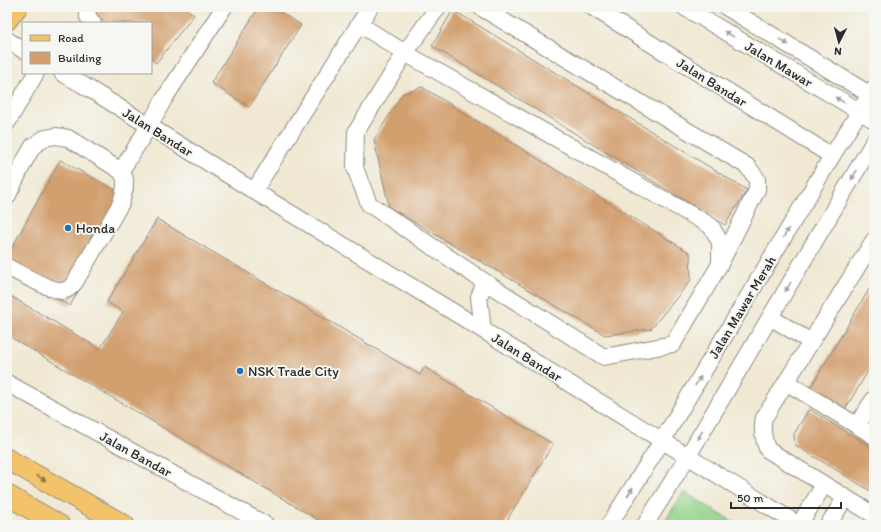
<svg xmlns="http://www.w3.org/2000/svg" width="881" height="532" viewBox="0 0 881 532" font-family="Itim,sans-serif">
<rect width="100%" height="100%" fill="#f6f6f2"/>
<filter id="ink" filterUnits="userSpaceOnUse"><feTurbulence type="fractalNoise" baseFrequency=".025" numOctaves="2"/><feDisplacementMap in="SourceGraphic" scale="8" xChannelSelector="R" yChannelSelector="G"/><feConvolveMatrix kernelMatrix="1 2 1 2 8 2 1 2 1" color-interpolation-filters="sRGB"/></filter>
<filter id="wash" filterUnits="userSpaceOnUse"><feTurbulence type="fractalNoise" baseFrequency=".012" numOctaves="4" result="noise"/><feDisplacementMap in="SourceGraphic" scale="16" xChannelSelector="R" yChannelSelector="G"/><feGaussianBlur stdDeviation="0.9" result="paint"/><feColorMatrix in="noise" values="0 0 0 0 0 0 0 0 0 0 0 0 0 0 0 0 0 1.4 0 .05"/><feComposite in="paint" operator="in"/></filter>
<g filter="url(#wash)">
<rect width="100%" height="100%" fill="#f0e8d2"/>
<!-- green -->
<path fill="#93d288" stroke="#5f7e5a" d="M684,492L738,525H662Z"/>
<g id="blocks">
<!-- building -->
<path fill="#d29f6e" d="M98,7H184L194,15L156,63L151,59V23H106L93,13Z
M259,7H272L301,25L249,107L211,83Z
M453,10L747,190L725,225L432,46Z
M422,87L690,253L691,280L651,329L605,335L389,207L374,140L402,94Z
M60,160L130,198L70,306L7,272V257Z
M157,219L420,375L424,367L553,444L504,525H327L7,335V294L100,349L123,312L107,302Z
M874,281V361L844,411L809,390Z
M809,409L874,449V493L795,445L794,434Z"/>
</g>
</g>
<g filter="url(#ink)">
<use href="#blocks" fill-opacity="0" stroke="#8e8a7e" stroke-width="1"/>
<g fill="none" stroke-linecap="round" stroke-linejoin="round">
<defs>
<path id="minor" d="M87,7L88,17L93,23
M480,7L747,166L757,179V190L721,262
M592,7L832,156
M684,7L874,120
M726,7L874,97
M359,24L405,53L438,7
M7,40L23,50
M405,53L711,226L720,242V264L673,344L604,357L485,282L369,204L355,168L356,132Z
M62,73L83,85L254,191L455,313L799,525
M7,123L36,73
M121,171L149,126L164,99L224,7
M254,191L370,7
M7,197L25,160L33,146L45,138L56,136L68,138L121,171L125,179V188L121,203L75,282C72,286 68,290 63,291C54,292 17,272 7,267
M874,240L764,418C761,426 764,443 768,450L874,515
M770,317L811,342
M483,330L479,297L485,282
M786,382L874,436
M7,383L266,525
M857,425L874,399
M609,525L662,441L832,156L874,88
M645,525L688,456L874,141
M799,525L824,485
M828,525L845,498"/>
<path id="major" d="M7,20L17,7
M7,459L124,525
M7,495L59,525"/>
</defs>
<!-- minor casing -->
<use href="#minor" stroke="#8e8a7e" stroke-width="18"/>
<!-- major casing -->
<use href="#major" stroke="#8e8a7e" stroke-width="22"/>
<!-- minor -->
<use href="#minor" stroke="#fff" stroke-width="16"/>
<!-- major -->
<use href="#major" stroke="#f2c36a" stroke-width="20"/>
</g>
<!-- one-way arrows -->
<defs><path id="oneway-solid" d="M-6-.8H1V-3.2L6.5 0L1 3.2V.8H-6Z"/></defs>
<g fill="#a0a0a0">
<use href="#oneway-solid" transform="translate(729 34) rotate(-149)"/>
<use href="#oneway-solid" transform="translate(784 42) rotate(31)"/>
<use href="#oneway-solid" transform="translate(840 100) rotate(-149)"/>
<use href="#oneway-solid" transform="translate(854 175) rotate(121)"/>
<use href="#oneway-solid" transform="translate(786 233) rotate(-59)"/>
<use href="#oneway-solid" transform="translate(788 287) rotate(121)"/>
<use href="#oneway-solid" transform="translate(698 381) rotate(-59)"/>
<use href="#oneway-solid" transform="translate(700 435) rotate(121)"/>
<use href="#oneway-solid" transform="translate(630 492) rotate(-58)"/>
</g>
<use fill="#8e774a" href="#oneway-solid" transform="translate(41 478) rotate(29)"/>
</g>
<!-- markers -->
<g fill="#1f6fb2" stroke="#f6f6f2" stroke-width="1.5">
<circle cx="68" cy="228" r="4"/>
<circle cx="240" cy="371" r="4"/>
</g>
<g text-anchor="middle" stroke-width="4" stroke-linejoin="round" paint-order="stroke">
<!-- street labels -->
<g font-size="14" fill="#2b2b2b" stroke="#f6f6f2">
<text transform="translate(779 64) rotate(31)" y="5">Jalan Mawar</text>
<text transform="translate(712 82) rotate(32)" y="5">Jalan Bandar</text>
<text transform="translate(158 132) rotate(32)" y="5">Jalan Bandar</text>
<text transform="translate(742 307) rotate(-59)" y="5">Jalan Mawar Merah</text>
<text transform="translate(527 357) rotate(32)" y="5">Jalan Bandar</text>
<text transform="translate(136 454) rotate(29)" y="5">Jalan Bandar</text>
</g>
<!-- poi labels -->
<g font-size="14" fill="#2b2b2b" stroke="#f6f6f2" text-anchor="start">
<text x="76" y="233">Honda</text>
<text x="248" y="376">NSK Trade City</text>
</g>
</g>
<!-- margin -->
<rect width="881" height="532" fill="none" stroke="#f6f6f2" stroke-width="24"/>
<!-- legend -->
<rect x="22" y="22" width="130" height="52" fill="#f6f6f2" stroke="#a5a5a2"/>
<rect x="30" y="35" width="20" height="6" fill="#f2c36a" stroke="#a5a5a2"/>
<text x="58" y="42" font-size="12" fill="#2b2b2b">Road</text>
<rect x="30" y="52" width="20" height="12" fill="#d29f6e" stroke="#a5a5a2"/>
<text x="58" y="62" font-size="12" fill="#2b2b2b">Building</text>
<!-- north arrow -->
<g transform="translate(839 42) rotate(186)" stroke="#f6f6f2" stroke-width="3" paint-order="stroke">
<path d="M0-3L7 15L0 10L-7 15Z" fill="#2b2b2b"/>
<text y="-6" font-size="11" font-weight="bold" text-anchor="middle" fill="#2b2b2b">N</text>
</g>
<!-- scale -->
<path d="M731 502v6h110v-6" fill="none" stroke="#2b2b2b" stroke-width="2"/>
<text x="737" y="502" font-size="12" fill="#2b2b2b" stroke="#f6f6f2" stroke-width="3" paint-order="stroke">50 m</text>
</svg>
